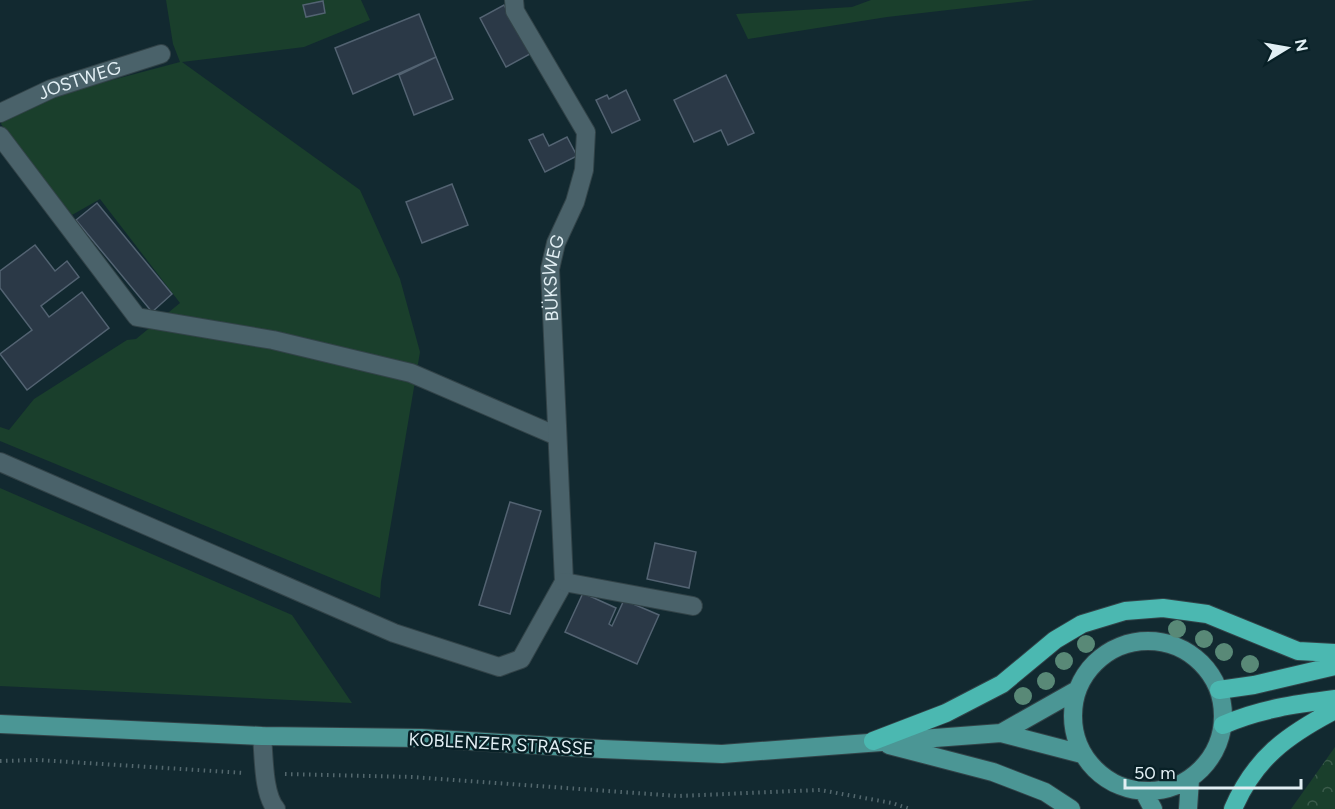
<svg xmlns="http://www.w3.org/2000/svg" width="1335" height="809" viewBox="0 0 1335 809" font-family="Figtree,sans-serif">
<defs>
<pattern id="forest-crowns" width="20" height="18" patternUnits="userSpaceOnUse" patternTransform="scale(1.5)"><rect width="20" height="18" fill="#1a3f2c"/><path d="M2 6a3 3 0 1 1 6 0M12 15a3 3 0 1 1 6 0" fill="none" stroke="#3b5b4b"/></pattern>
</defs>
<rect width="100%" height="100%" fill="#122930"/>
<!-- grass -->
<path fill="#1a3f2c" d="M166,0H361L370,20L304,47L182,62L360,190L400,279L420,352L381,582L380,598L0,441V427L9,430L34,399L127,340L136,339L180,303L100,199L72,215L1,124L4,116L52,96L180,62L173,44Z
M871,0H1035L887,17L748,39L736,14L852,7Z
M0,488L292,615L352,703L0,686Z"/>
<!-- forest -->
<path fill="url(#forest-crowns)" d="M1335,747V809H1291Z"/>
<!-- building -->
<path fill="#2b3947" stroke="#536372" stroke-width="1.5" d="M323,1L325,13L306,17L303,5Z
M504,5L530,54L506,67L480,18Z
M419,14L436,57L353,94L335,48Z
M436,57L453,99L414,115L399,75Z
M726,75L754,133L728,145L721,130L694,142L674,100Z
M626,90L640,120L612,133L596,100L607,95L609,99Z
M543,134L549,146L567,137L577,156L545,172L529,140Z
M452,184L468,225L422,243L406,202Z
M97,203L172,294L152,312L76,220Z
M35,245L55,271L67,261L79,277L41,306L49,317L82,292L109,328L27,390L0,354L32,330L0,288V271Z
M510,502L541,511L510,614L479,605Z
M655,543L696,552L689,588L647,579Z
M583,593L616,608L609,624L612,626L624,600L659,615L637,664L565,632Z"/>
<g fill="none" stroke-linecap="round" stroke-linejoin="round">
<defs>
<g id="minor">
<path id="s1" d="M0,113L51,89L161,54"/>
<path d="M0,136L137,317L273,340L411,373L557,436"/>
<path id="s2" d="M0,462L394,633L499,667L521,659L564,582L550,269L556,243L575,202L584,170L586,132L515,11L514,0"/>
<path d="M564,582L693,606"/>
<path d="M262,736C264,756 263,794 276,809"/>
</g>
<path id="major" d="M1073 716a75 75 0 1 1 150 0a75 75 0 1 1-150 0Z
M0,724L262,736L421,738L602,749L722,754L1001,733L1082,754
M1001,733L1077,690
M889,745L993,772L1045,792L1071,809
M1144,792L1153,809
M1188,809L1190,780"/>
<path id="highway" d="M1219,690L1254,685L1335,666
M1223,725C1259,709 1296,704 1335,699
M873,741L946,713L1002,684L1055,640L1082,624L1125,611L1163,608L1207,614L1298,651L1335,653
M1233,809C1255,758 1287,735 1335,710"/>
</defs>
<!-- minor casing -->
<use href="#minor" stroke="#324348" stroke-width="20"/>
<!-- major casing -->
<use href="#major" stroke="#324348" stroke-width="20"/>
<!-- highway casing -->
<use href="#highway" stroke="#324348" stroke-width="20"/>
<!-- path -->
<path stroke="#54686e" stroke-width="4" stroke-dasharray="1.5 4.5" stroke-linecap="butt" d="M0,761L38,760L245,773
M285,774L412,777L678,796L820,790L892,803L910,809"/>
<!-- minor -->
<use href="#minor" stroke="#4a626a" stroke-width="18"/>
<!-- major -->
<use href="#major" stroke="#4b9695" stroke-width="18"/>
<!-- highway -->
<use href="#highway" stroke="#4bb8b1" stroke-width="18"/>
</g>
<!-- trees -->
<g fill="#598977">
<circle cx="1177" cy="629" r="9"/>
<circle cx="1204" cy="639" r="9"/>
<circle cx="1086" cy="644" r="9"/>
<circle cx="1224" cy="652" r="9"/>
<circle cx="1064" cy="661" r="9"/>
<circle cx="1250" cy="664" r="9"/>
<circle cx="1046" cy="681" r="9"/>
<circle cx="1023" cy="696" r="9"/>
</g>
<g text-anchor="middle" stroke-width="5" stroke-linejoin="round" paint-order="stroke">
<!-- street labels -->
<g font-size="18" fill="#e2eff4" stroke="#082026">
<text dy="6" stroke="none"><textPath href="#s1" startOffset="86">JOSTWEG</textPath></text>
<text dy="6" stroke="none"><textPath href="#s2" startOffset="956">BÜKSWEG</textPath></text>
<text transform="translate(501 744) rotate(3)" y="6">KOBLENZER STRASSE</text>
</g>
</g>
<!-- north arrow -->
<g transform="translate(1287 48) rotate(79)" stroke="#082026" stroke-width="4.5" paint-order="stroke">
<path d="M0-4.5L10 22L0 15L-10 22Z" fill="#e2eff4"/>
<text y="-9" font-size="16" font-weight="bold" text-anchor="middle" fill="#e2eff4">N</text>
</g>
<!-- scale -->
<path d="M1125 779v9h176v-9" fill="none" stroke="#e2eff4" stroke-width="3"/>
<text x="1134" y="779" font-size="18" fill="#e2eff4" stroke="#082026" stroke-width="4.5" paint-order="stroke">50 m</text>
</svg>
